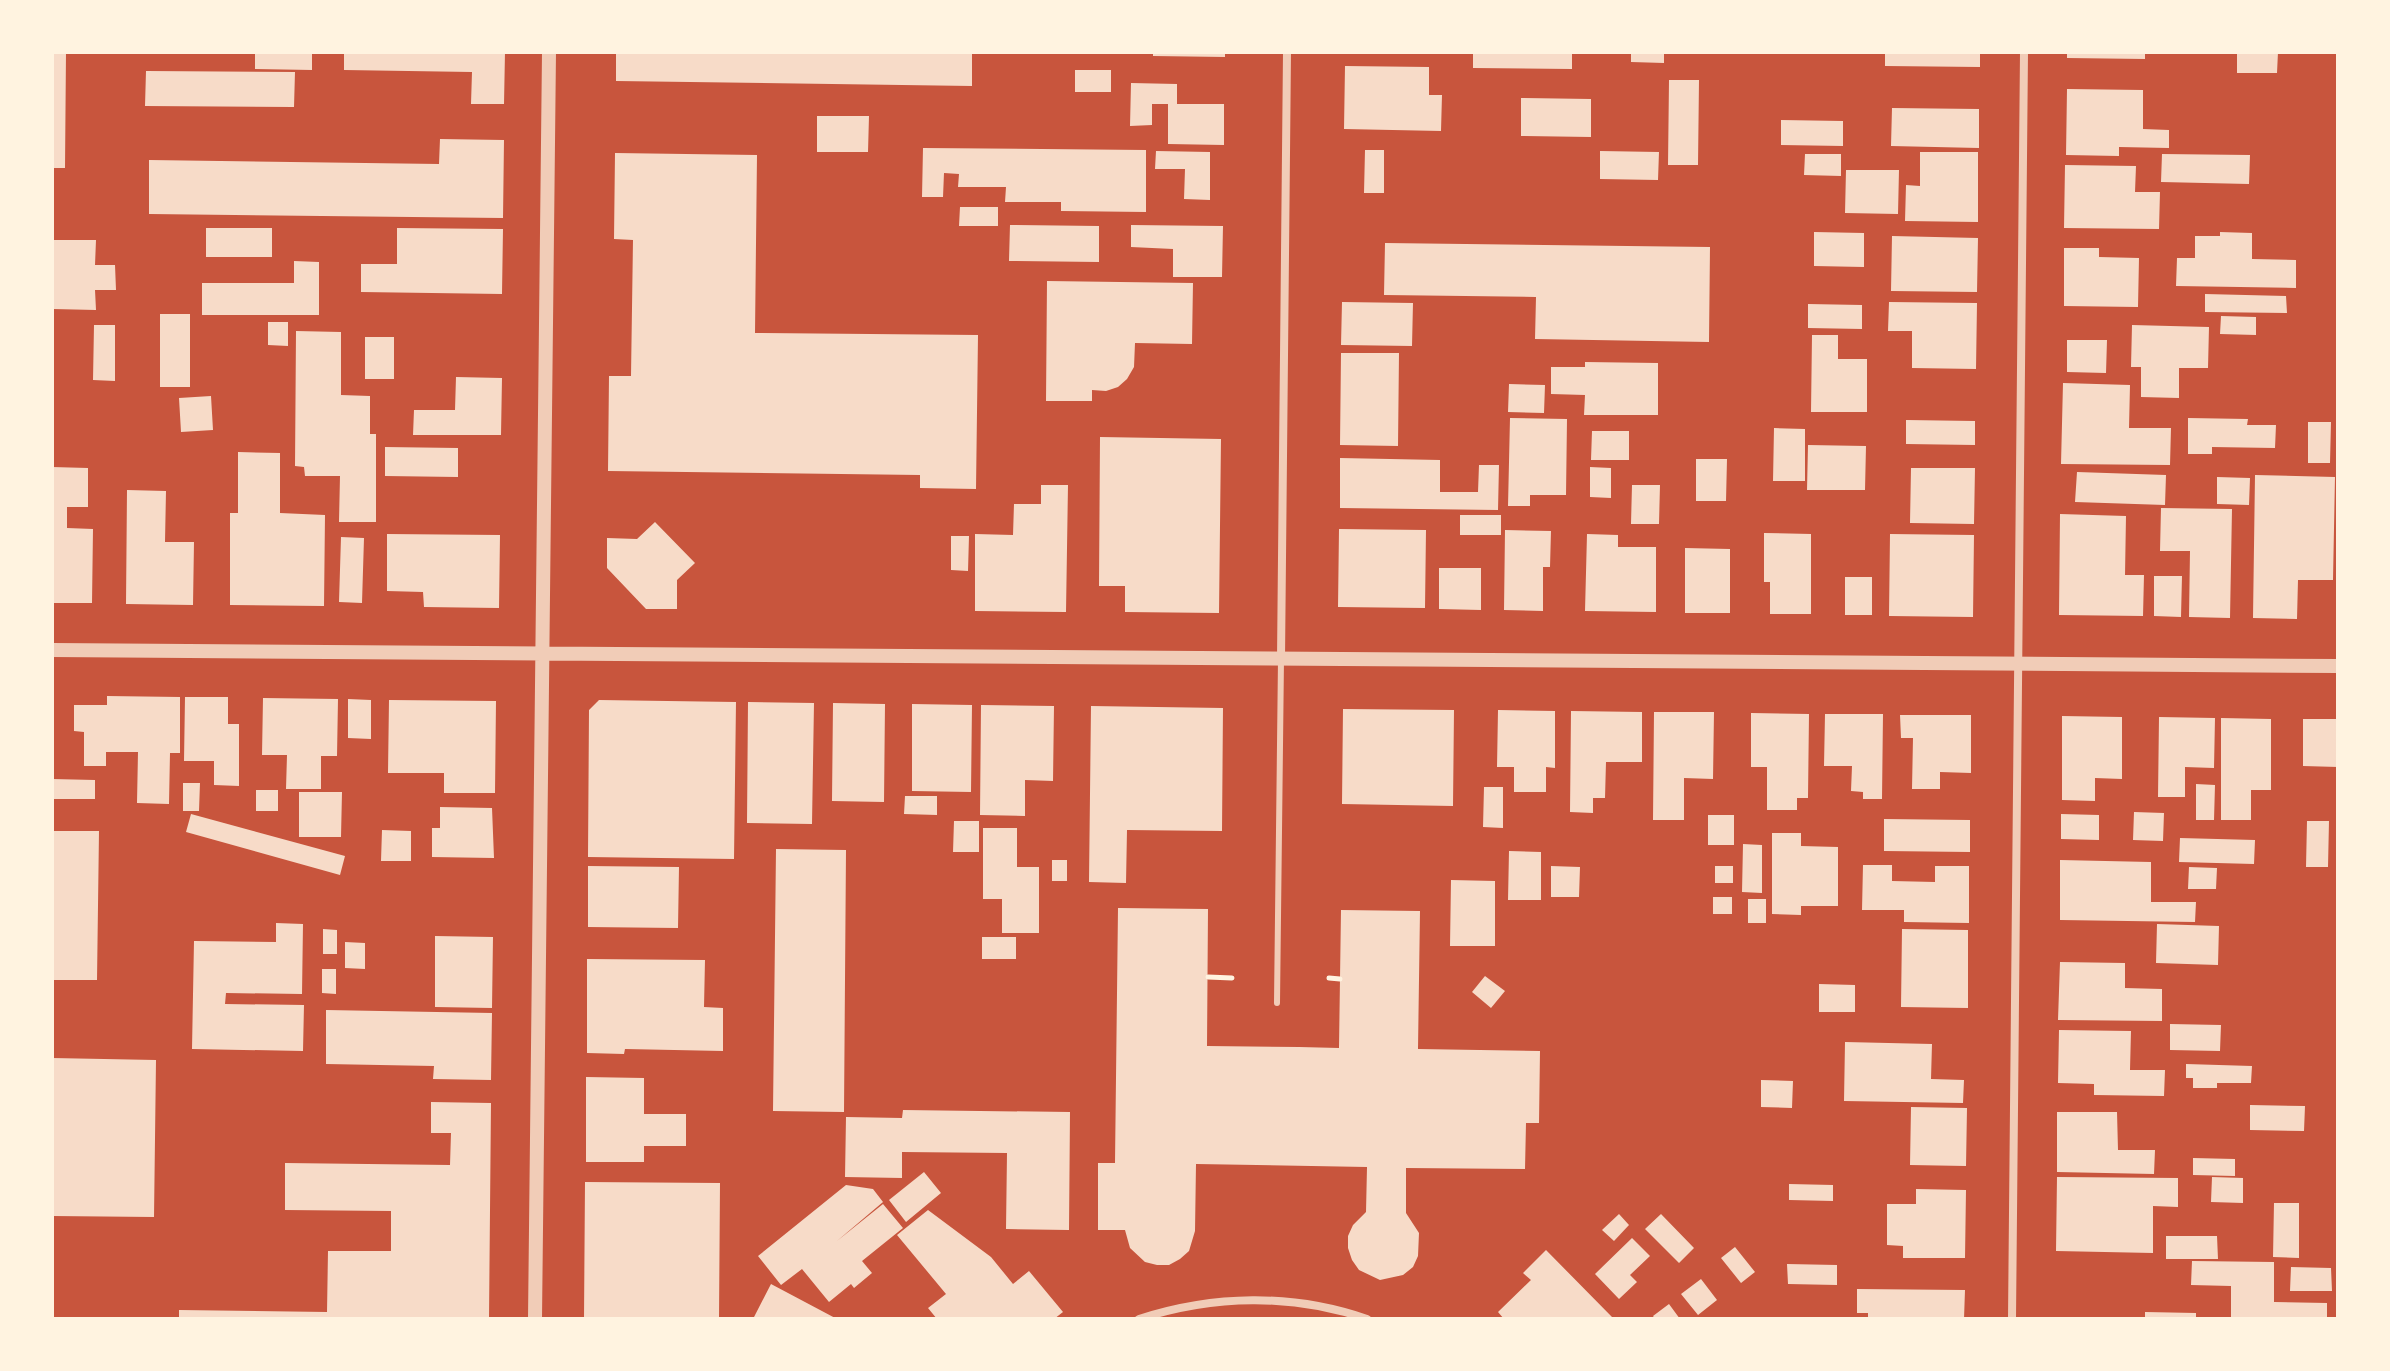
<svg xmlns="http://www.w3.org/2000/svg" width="2390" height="1371" viewBox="0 0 2390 1371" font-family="Commissioner,sans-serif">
<rect width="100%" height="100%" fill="#c8553d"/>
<!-- building -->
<path fill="#f7dbc8" d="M52,52H66L65,168H52Z
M255,52H312V70L255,69Z
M344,52H505L504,104H471L472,72L344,70Z
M616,52H972V86L616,81Z
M1153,52H1225V57L1153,56Z
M1473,52H1572V69L1473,68Z
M1631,52H1664V63L1631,62Z
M1885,52H1980V67L1885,66Z
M2067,52H2145V59L2067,58Z
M2237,52H2278L2277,73H2237Z
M1345,66L1429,67V95H1442L1441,131L1344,129Z
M1075,70H1111V92H1075Z
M146,71L295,72L294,107L145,106Z
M1669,80H1699L1698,165H1668Z
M1131,83L1177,84V104H1224V145L1168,144V104H1152V125L1130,126Z
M2067,89L2143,90V129L2169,130V148L2119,147V156L2066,155Z
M1521,98L1591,99V137L1521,136Z
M1892,108L1979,109V148L1891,146Z
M817,116H869L868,152H817Z
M1781,120L1843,121V146L1781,145Z
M440,139L504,140L503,218L149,214V160L439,164Z
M923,148L1146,150V212L1061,211V202H1005L1006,187H958L959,174L944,173L943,197H922Z
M1365,150H1384V193H1364Z
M1156,151L1210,152V200L1184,199L1185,169H1155Z
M1600,151L1659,152L1658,180L1600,179Z
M1920,152H1978V222L1905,221L1906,185L1920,186Z
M615,153L757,155L755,333L978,335L976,489L920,488V475L608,471L609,376H631L633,240L614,239Z
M1805,154H1841V176L1804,175Z
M2162,154L2250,155L2249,184L2161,182Z
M2065,165L2136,166L2135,192H2160L2159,229L2064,228Z
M1846,170H1899L1898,214L1845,213Z
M960,207H998V226H959Z
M1010,225L1099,226V262L1009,261Z
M1131,225L1223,226L1222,277H1173V249L1131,247Z
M206,228H272V257H206Z
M397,228L503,229L502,294L361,292V264H397Z
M1814,232L1864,233V267L1814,266Z
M2220,232L2252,233V259L2296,260V288L2176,286L2177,258H2195V236H2220Z
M1892,236L1978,238L1977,292L1891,291Z
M53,240H96L95,265H115L116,290H95L96,310L53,309Z
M1385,243L1710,247L1709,342L1535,339L1536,297L1384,295Z
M2064,248H2099V257L2139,258L2138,307L2064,306Z
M294,261L319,262V315H202V283H294Z
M1047,281L1193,283L1192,344L1135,343L1134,367L1127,379L1118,387L1106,391L1092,390V401H1046Z
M2205,294L2286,296L2287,313L2205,312Z
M1342,302L1413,303L1412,346L1341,345Z
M1889,302L1977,303L1976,369L1912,368V331H1888Z
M1808,304L1862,305V329L1808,328Z
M160,314H190V387H160Z
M2221,316L2256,317V335L2220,334Z
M268,322H288V346L268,345Z
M94,325H115V381L93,380Z
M2132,325L2209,327L2208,368H2179V398L2141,397V367H2131Z
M296,331L341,332V395L370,396V434H376V522H339L340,476H305L304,467L295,466Z
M1812,335H1838V359H1867V412H1811Z
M365,337H394V379H365Z
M2067,340H2107L2106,373L2067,372Z
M1341,353H1399L1398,446L1340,445Z
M1585,362L1658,363V415H1584L1585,395L1551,394V367H1585Z
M456,377L502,378L501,435H413L414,410H455Z
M2063,383L2130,385L2129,428H2171L2170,465L2061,464Z
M1509,384L1545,385L1544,413L1508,412Z
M211,396L213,430L181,432L179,398Z
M1510,418L1567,419L1566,495H1530V506H1508Z
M2188,418L2248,419L2247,425H2276L2275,448L2212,447V454H2188Z
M1906,420L1975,421V445L1906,444Z
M2308,422H2331L2330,463H2308Z
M1774,428L1805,429V481H1773Z
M1592,431H1629V460H1591Z
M1100,437L1221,439L1219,613L1125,612V586H1099Z
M1808,445L1866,446L1865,490H1807Z
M385,447L458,448V477L385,476Z
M238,452L280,453V513L325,515L324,606L230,605V513H238Z
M1340,458L1440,460V492H1478L1479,465H1499L1498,510L1340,508Z
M1696,459H1727L1726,501H1696Z
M52,467L88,468V507H67V528L93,529L92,603H52Z
M1590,467L1611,468V498L1590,497Z
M1911,468H1975L1974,524L1910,523Z
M2077,472L2166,475L2165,505L2075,502Z
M2255,475L2335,477L2333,580H2298L2297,619L2253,618Z
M2217,477L2250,478L2249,505L2217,504Z
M1041,485H1068L1066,612L975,611V534L1013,535L1014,504H1041Z
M1632,485H1660L1659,524H1631Z
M127,490L166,491L165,542H194L193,605L126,604Z
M2161,508L2232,509L2230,618L2189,617L2190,551H2160Z
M2060,514L2126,516L2125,575H2144L2143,616L2059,615Z
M1460,515H1501V535H1460Z
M655,522L695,563L677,580V609H646L607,568V538L637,539Z
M1339,529L1426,530L1425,608L1338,607Z
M1505,530L1551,531L1550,567H1543V611L1504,610Z
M1764,533L1811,534V614H1770V582H1764Z
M387,534L500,535L499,608L424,607L423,592L387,591Z
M1587,534L1618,535V547H1656V612L1585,611Z
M1890,534L1974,535L1973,617L1889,616Z
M951,536H969L968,571L951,570Z
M341,537L364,538L362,603L339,602Z
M1685,548L1730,549V613H1685Z
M1439,568H1481V610L1439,609Z
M2154,576H2182L2181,617L2154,616Z
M1845,577H1872V615H1845Z
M107,696L180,697V753H170L169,804L137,803L138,752H106V766H84V732L74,731V705H107Z
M185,697H228V724H239V786L214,785V761H184Z
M263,698L338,699L337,756H321V789H286L287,755H262Z
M348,699L371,700V739L348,738Z
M389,700L496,701L495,793H444V773H388Z
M599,700L736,702L734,859L588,857L589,710Z
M748,702L814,703L812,824L747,823Z
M833,703L885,704L884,802L832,801Z
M912,704L972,705L971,792L912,791Z
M981,705L1054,706L1053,781L1025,780V816L980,815Z
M1091,706L1223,708L1222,831L1127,830L1126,883L1089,882Z
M1343,709L1454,710L1453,806L1342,804Z
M1498,710L1555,711V768L1546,767V792H1514V767H1497Z
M1571,711L1642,712V762H1606L1605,798H1593V813L1570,812Z
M1654,712H1714L1713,779L1684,778V820H1653Z
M1751,713L1809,714L1808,798H1797V810H1767V767H1751Z
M1825,714H1883L1882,799H1863V792L1851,791L1852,766H1824Z
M1900,715H1971V773L1940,772V789H1912L1913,738H1901Z
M2062,716L2122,717V779L2095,778V801L2062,800Z
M2159,717L2215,718L2214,768L2185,767V797H2158Z
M2221,718L2271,719V790H2251V820H2221Z
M2303,719H2338V767L2303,766Z
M52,779L95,780V799H52Z
M183,783H200L199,811H183Z
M2196,784L2215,785L2214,820H2196Z
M1484,787H1503V828L1483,827Z
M256,790H278V811H256Z
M299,792H342L341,837H299Z
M905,796H937V815L904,814Z
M440,807L492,808L494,858L432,857V828H440Z
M2134,812L2164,813L2163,841L2133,840Z
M191,814L345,856L340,875L186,832Z
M2061,814L2099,815V840L2061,839Z
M1708,815H1734V845H1708Z
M1884,819L1970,820V852L1884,851Z
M954,821H979V852H953Z
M2307,821H2329L2328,867H2306Z
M983,828H1017V867H1039V933H1002V899H983Z
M382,830L411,831V861H381Z
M52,831H99L97,980H52Z
M1772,833H1801V846L1838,847V906H1801V915L1772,914Z
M2180,838L2255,840L2254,864L2179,862Z
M1743,844L1762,845V893L1742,892Z
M776,849L846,850L844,1112L773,1111Z
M1509,851L1541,852V900H1508Z
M1052,860H1067V881H1052Z
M2060,860L2151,862V902H2196L2195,922L2060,920Z
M1863,865H1892V881L1935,882V866H1969V923L1904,922V910H1862Z
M588,866L679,867L678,928L588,927Z
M1551,866L1580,867L1579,897H1551Z
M1715,866H1733V883H1715Z
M2189,867L2217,868L2216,889H2188Z
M1451,880L1495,881V946H1450Z
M1713,897H1732V914H1713Z
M1748,899H1766V923H1748Z
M1118,908L1208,909L1207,1046L1299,1047L1339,1048L1341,910L1420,911L1418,1049L1540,1051L1539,1123H1526L1525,1169L1406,1168V1213L1419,1233L1418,1256L1413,1267L1403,1275L1380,1280L1359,1270L1352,1260L1348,1248V1236L1353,1225L1366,1212L1367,1167L1196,1164L1195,1231L1189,1251L1180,1259L1169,1265H1157L1145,1262L1130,1248L1125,1230H1098V1163H1115Z
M276,923L303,924L302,994L226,993L225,1004L304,1005L303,1051L192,1049L194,941L276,942Z
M2157,924L2219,926L2218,965L2156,963Z
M323,929L337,930V954H323Z
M1902,929L1968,930V1008L1901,1007Z
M435,936L493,937L492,1008L435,1007Z
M982,937H1016V959H982Z
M345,942L365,943V969L345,968Z
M587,959L705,960L704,1007L723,1008V1051L625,1049L624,1054L587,1053Z
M2060,962L2125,963V988L2162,989V1021L2058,1020Z
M322,969H336V994L322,993Z
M1485,976L1505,991L1491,1008L1472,992Z
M1819,984L1855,985V1012H1819Z
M326,1010L492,1013L491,1080L433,1079L434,1066L326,1064Z
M2170,1024L2221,1025L2220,1051L2170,1050Z
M2059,1030L2131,1031L2130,1070H2165L2164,1096L2094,1095V1084L2058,1083Z
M1845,1042L1932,1044L1931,1079L1964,1080L1963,1103L1844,1101Z
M52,1058L156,1060L154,1217L52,1216Z
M2186,1064L2252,1066L2251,1083H2217V1088H2193V1078H2186Z
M586,1077L644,1078V1114H686V1146H644V1162H586Z
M1761,1080L1793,1081L1792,1108L1761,1107Z
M431,1102L491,1103L489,1319H179V1310L327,1312L328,1251H391V1211L285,1210V1163L450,1165L451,1133H431Z
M2250,1105L2305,1106L2304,1131L2250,1130Z
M1911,1107L1967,1108L1966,1166L1910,1165Z
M903,1110L1070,1112L1069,1230L1006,1229L1007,1153L902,1152V1178L845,1177L846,1117L902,1118Z
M2057,1112H2117L2118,1150H2155L2154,1174L2057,1172Z
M2193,1158L2235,1159V1176L2193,1175Z
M924,1172L941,1193L906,1222L889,1200Z
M2057,1177L2178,1178V1207L2153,1206V1253L2056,1251Z
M2212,1177L2243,1178V1203L2211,1202Z
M585,1182L720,1183L719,1319H584Z
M1789,1184L1833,1185V1201L1789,1200Z
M846,1185L873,1189L883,1202L837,1241L883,1204L903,1228L862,1261L872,1273L854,1288L851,1284L829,1302L802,1269L781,1285L758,1256Z
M1916,1189L1966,1190L1965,1258H1903V1246L1887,1245V1204H1916Z
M2274,1203H2299V1258L2273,1257Z
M928,1210L991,1257L1013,1284L1029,1271L1063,1312L1054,1319H937L928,1308L946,1294L897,1235Z
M1619,1214L1629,1225L1614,1241L1602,1230Z
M1661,1214L1694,1248L1679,1263L1645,1229Z
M2166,1236H2217L2218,1259H2166Z
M1632,1238L1650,1256L1630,1275L1637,1282L1619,1299L1595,1274Z
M1735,1247L1755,1272L1741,1283L1721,1258Z
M1546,1250L1612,1317L1609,1319H1504L1498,1312L1531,1280L1523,1273Z
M2192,1261L2274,1262V1302L2327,1303V1319H2231V1286L2191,1285Z
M1787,1264L1837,1265V1285L1788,1284Z
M2291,1267L2331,1268L2332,1291H2290Z
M1701,1279L1717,1300L1698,1315L1681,1294Z
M771,1284L837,1319H753Z
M1857,1289L1965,1290L1964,1319H1868V1313H1857Z
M1669,1304L1680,1319H1655L1653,1316Z
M2145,1312L2196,1313V1319H2145Z"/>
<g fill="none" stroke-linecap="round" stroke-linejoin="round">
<!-- path -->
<path stroke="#fff3e0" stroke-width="5" d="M1208,977L1232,978
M1329,978L1340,979"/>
<!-- service -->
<path stroke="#f1ccb7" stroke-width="6" d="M1277,1003L1281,659"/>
<!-- minor -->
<path stroke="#f1ccb7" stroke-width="8" d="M1281,659L1287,52
M1139,1319C1213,1295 1292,1293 1367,1319
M2012,1319L2024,52"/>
<!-- tertiary -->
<path stroke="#f1ccb7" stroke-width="14" d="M52,650L2338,666
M535,1319L549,52"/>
</g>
<!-- border -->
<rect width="2390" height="1371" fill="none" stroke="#fff3e0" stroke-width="108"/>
</svg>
